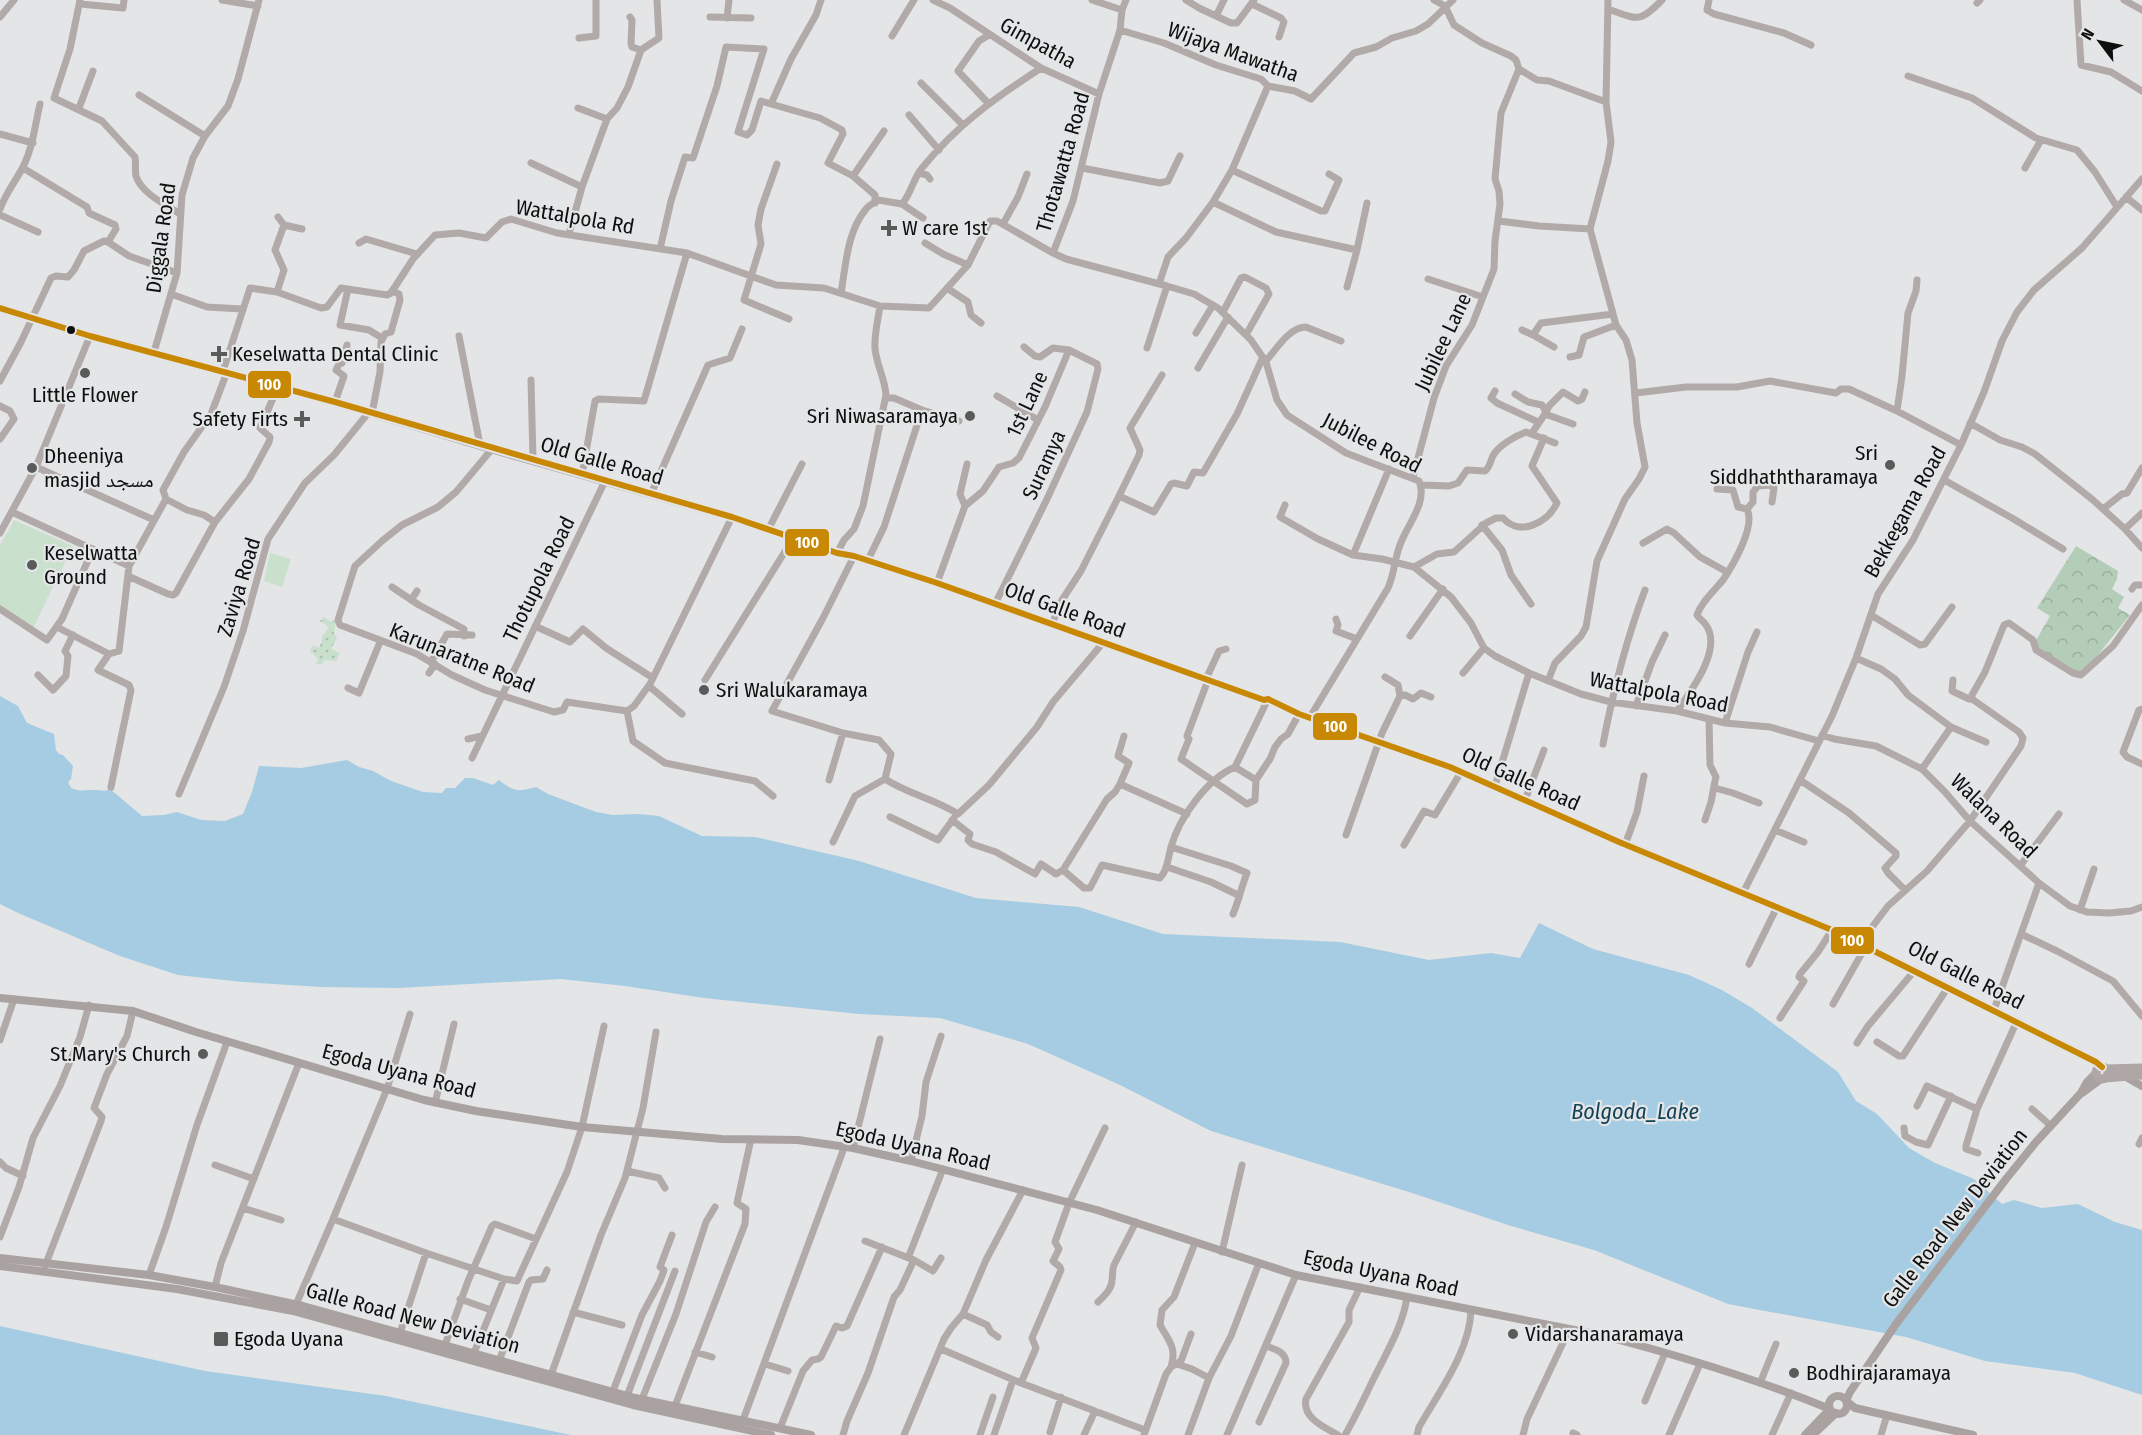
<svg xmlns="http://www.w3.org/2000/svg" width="2142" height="1435" viewBox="0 0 2142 1435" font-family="'Fira Sans Condensed','Noto Naskh Arabic',sans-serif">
<defs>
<pattern id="forest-crowns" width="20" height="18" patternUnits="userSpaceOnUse" patternTransform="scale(1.5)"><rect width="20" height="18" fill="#b4cdb8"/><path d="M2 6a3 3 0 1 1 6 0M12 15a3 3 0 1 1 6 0" fill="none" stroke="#9aaf9d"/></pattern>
<pattern id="park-dots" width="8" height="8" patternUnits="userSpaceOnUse" patternTransform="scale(1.5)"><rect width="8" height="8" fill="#c9e0cd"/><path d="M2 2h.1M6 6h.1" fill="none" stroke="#abbfaf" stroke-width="1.8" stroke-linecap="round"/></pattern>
</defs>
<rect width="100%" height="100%" fill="#e4e5e6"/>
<!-- grass -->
<path fill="#c9e0cd" d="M14,520L73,546L33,628L0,607V545Z
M270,553L291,559L282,587L264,581Z"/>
<!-- forest -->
<path fill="url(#forest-crowns)" d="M2076,546L2118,571L2117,579L2112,589L2124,597L2118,608L2130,615L2085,671C2071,675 2046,653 2034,644L2050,616L2037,608Z"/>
<!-- park -->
<path fill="url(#park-dots)" d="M324,617L331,622L336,620L334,633L337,638L331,649L340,653L336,661L324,660L322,664H316L318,659L310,651L313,645L319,648L322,641V637L329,627L320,621Z"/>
<!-- water -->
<path fill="#a5cce2" d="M0,696L18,706L27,723L54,734L56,750L59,754L63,755L73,766L71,779L68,782L71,788C81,792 81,790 91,790C99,789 102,793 110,789L142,816L164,815L177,812L201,820L225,821L243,814L252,792L259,766L301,768L347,760L359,767L373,771L391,781L423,792L442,793L446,788H455L465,778H473L493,785L499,780C514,792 518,792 536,787L548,794L596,812L613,815L638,814L659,816L702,836L755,837L859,861L976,898L1079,907L1163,934L1340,942L1429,960L1491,953L1520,958L1539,923L1593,949L1689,975L1722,990L1752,1008L1838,1072L1856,1101L1877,1114L1909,1148L1935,1163L1974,1179L2002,1204L2014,1200L2042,1208L2078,1204L2115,1222L2142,1230V1395L2075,1373L1985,1361L1906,1337L1728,1304L1594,1250L1508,1225L1412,1193L1211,1131L1120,1085L1028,1044L940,1018L859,1014L704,998L625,986L561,979L398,988L321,987L243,982L178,975L120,956L18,913L0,904Z
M0,1326L205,1371L386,1396L571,1435H0Z"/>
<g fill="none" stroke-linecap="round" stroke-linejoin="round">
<!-- minor -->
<path stroke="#b2aaa8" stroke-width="7" d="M80,0L70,49L54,98L102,121L135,157C136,163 135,171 136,176C141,193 166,205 180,214
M222,0L258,6
M821,0L816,15L791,59L771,104L820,118L842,130L843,134L828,163L853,176L875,195V203
M933,0L950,8L1041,68L1099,94
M1092,0L1122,10
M1186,0L1199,8L1231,23H1237L1254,0
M1709,0L1707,10L1714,14L1784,33L1811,45
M2077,0L2081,65L2111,72L2142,91
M2124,0L2142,10
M1977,3L1980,0
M80,4L123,8L124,0
M1252,4L1281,18L1284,22L1279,37
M1608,9C1637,19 1639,24 1662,0
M1216,16L1224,0
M0,17L14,0
M710,17L751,18
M727,18L729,0
M1120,30L1164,43L1216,65L1261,79L1268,86L1295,91L1311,99L1354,53L1376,47L1392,38L1416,31L1428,24L1453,0
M892,36L914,0
M579,38L596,36V0
M641,50L659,38L657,0
M1519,69L1537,80L1549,81L1606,102
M1908,76L1972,98L2036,138L2077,150L2095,172L2117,207
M921,83L962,124
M139,95L205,136
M988,103L958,71L979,41L989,35
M79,108L93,71
M578,108L607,119
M909,115L939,150
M0,134L33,143
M531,163L582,187
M777,164L761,209L758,225L761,244L744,300L789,319
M23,168L87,207L89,213L115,225L116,229L108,242
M1082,168L1160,183L1168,181L1180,156
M2025,168L2041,140
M1232,170L1268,86
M919,173L927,175L930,179
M853,176L884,131
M2126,197L2142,210
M1213,202L1276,232L1357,250L1347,287
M902,204L923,218
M0,209C6,193 15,182 23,167C33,147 35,125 40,104
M0,215L38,232
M1499,221L1539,226L1590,229
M1003,224L1018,197L1027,174
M284,225L302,229
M569,234L582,187L607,119L617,108L628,87L641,50L632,47L631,44L632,20L630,17
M359,243L366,239L417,254
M925,243L943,254L968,265
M660,249L671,201L685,157L693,158L717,86L726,47L764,49L738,132L747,135L752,130L761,101L771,104
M1357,250L1367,203
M1053,253L1066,259L1167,286L1194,294L1218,308L1251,340L1266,362L1277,400L1287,415L1346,453L1419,481C1429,504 1403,529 1398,551C1394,564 1394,574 1388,588L1310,717
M1428,279L1483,297
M1159,284L1168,257L1186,238L1213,202L1232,170L1321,211H1325L1339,180L1329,174
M947,288L968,302L971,315L981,323
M348,289L340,325L369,330L382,338
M277,292L284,270L275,250L284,225L278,217
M841,293C846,264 847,232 866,209C869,205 874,203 878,200L902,204C911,194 913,179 922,168C957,125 995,98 1041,68
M171,294L207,307L242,309
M1223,312L1241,278L1245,277L1266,288L1269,294L1246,335
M1522,330L1533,335L1541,323L1613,314
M1196,333L1213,305
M1533,335L1554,347
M459,336L480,445
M1147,348L1167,286
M154,352L177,273L182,195L193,158L205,136L228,106L238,79L259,0
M1570,357L1579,355L1584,337L1616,325
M1265,362C1276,350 1289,327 1306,327L1341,341
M1198,368L1228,317
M223,371L250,288L277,292L321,308L327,307L341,288L387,295L391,293L413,259L435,235L459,233L486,238L502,222L511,219L557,233L687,253L776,285L824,288L880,306L929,308L968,265L990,221H997L1053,253L1073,201L1099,94L1120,30L1122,10L1126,0
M531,380L533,460
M0,381L21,342L51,278L56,276L68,277L74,270L84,251L104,241L108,242L129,256L177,273
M1495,391L1491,398L1497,403L1538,422
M1636,393L1686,387H1737L1770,381L1836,393L1841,389H1849L1897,411L1961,445
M1515,394L1528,402L1542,405L1545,410V414
M997,396L1038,420
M886,398H894L922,410L959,421
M335,402L344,376L336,370L340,362L342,363L349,351L346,349L347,345
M0,406L10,411L14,419L0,439
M1897,411L1902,376L1908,313L1916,291L1917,280
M372,413L380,372L381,342L385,334L391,332L400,300L399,294L392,291
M1545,414L1549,406L1563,392L1578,401L1582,399L1585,392
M1970,423L2000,440L2022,447L2035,454L2093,500L2125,529L2142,548
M1532,433L1545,414L1573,424
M492,449L456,492L438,507L402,525L382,541L355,566L338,620L340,625L417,654L452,675L485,690L554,712L563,710L567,702L627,711L634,706L650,684L732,517
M36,467L154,520
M582,475L595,401L599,399L644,401L687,253
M1413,477L1434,398L1446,366L1472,325L1494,269L1495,241L1500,204L1499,191L1495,179L1501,113L1519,69L1516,60L1511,56L1482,43L1454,25L1445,6L1434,0
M1944,480L2012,518L2063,549
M1421,485L1449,486L1458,483L1467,470L1485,471C1491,466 1490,460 1494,454C1500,445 1515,436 1526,432L1555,443
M651,494L708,365L730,358L742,329
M1119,496L1139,455L1140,450L1130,428L1162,375
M166,499L187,510L204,515L215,522
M1285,505L1280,517L1318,539L1353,555L1382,559L1414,567L1451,597L1471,623L1484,648L1495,656L1529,673L1581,694L1611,702L1677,711L1725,723L1770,727L1819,741
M965,506L960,494L967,464
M1747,509L1753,502V492L1758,486L1769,485L1774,488L1772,502
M2103,509L2122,494L2127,493L2142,468
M12,512L129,566
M1482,525L1502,550L1511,575L1531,604
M2125,529L2142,513
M768,530L802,464
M0,533L36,467L90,336
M1643,543L1667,529L1674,533L1700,557L1727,572
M837,553L844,540L854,529L863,506L886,395C885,379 877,366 875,349C874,335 878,320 880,306
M1353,555L1389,469
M854,556L823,618L772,711L843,733L879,740L891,754L885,779C908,794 935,799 958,814L989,785L1037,727L1053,702L1102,644
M868,560L884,527L922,410
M1414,567L1437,554L1454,552L1486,523L1496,518H1503C1520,537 1547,523 1557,503L1532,466L1544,438
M128,576L168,594L173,595L176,593L215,522L249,479L269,442L270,437L260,428L278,387
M937,583L965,506L983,491L999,467L1013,463L1019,458L1045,407L1069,350
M392,587L419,605L464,629V636
M2132,589L2135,585H2142
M411,600L417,591
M995,604L1047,499L1087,412L1098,369L1097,364L1069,350L1053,348L1040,357L1035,356L1024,347
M0,609L47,640L62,619L93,549
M1871,615L1920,645L1925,644L1952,607
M1336,619L1338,625L1336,631L1357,639
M1052,624L1062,600L1081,571L1119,496L1154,512L1171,484L1174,483L1187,486L1194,472L1203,473L1237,414L1263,357
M535,626L570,642L583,629L606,648L653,678
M57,627L109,654
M1410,636L1443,589
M1856,658L1881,669L1895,679L1908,695L1951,727L1922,769
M431,662L447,634L472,635
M429,673L435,664
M1463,673L1484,648
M38,675L53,690L66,676L68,656L65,651L73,635
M1206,679L1219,651L1226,649
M705,680L794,537
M1208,680L1187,736L1189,739L1181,759L1247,804L1255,800L1256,780
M1953,680L1952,691L1969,699H1972
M1548,681L1555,663L1581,636L1586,627L1597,561L1625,499L1639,479L1645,467L1637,423L1632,360L1626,340L1616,325L1590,229L1608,161L1611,142L1606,102L1608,0
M649,686L682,714
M348,688L359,693L380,642
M1400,696L1405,695L1413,699L1421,693L1431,697
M1636,706L1652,662L1665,635
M2142,709L2139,710L2123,752L2127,757L2142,764
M627,711L633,741L665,763L755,781L773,796
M1677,711C1691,691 1723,649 1706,625C1703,620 1699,619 1697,615C1702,601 1714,591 1723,580C1733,565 1756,526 1747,509L1738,507L1733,490L1717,489
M1725,723L1748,652L1757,632
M1951,727L1986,742
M1822,735L1834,739L1876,746L1922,769L1945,792L1970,821L2039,883L2070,906L2087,912L2109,913L2131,911L2142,907
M468,739L482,736
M1603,744C1613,692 1626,640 1645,590
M472,758L605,481
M1235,767L1256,780L1270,759L1275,747L1281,739L1288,734L1299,714
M829,780L843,733
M1800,780L1849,813L1896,853V856L1885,868L1888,873L1905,890
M1120,784L1129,763L1118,756L1124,736
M1495,786L1529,673
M111,787L131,690L129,685L98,670L109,654L119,651L129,566L166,499L163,490L184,452L211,414L227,372
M1715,788L1733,793L1759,803
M179,794L224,687L243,631L268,539L305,483L334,455L369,412
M1525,800L1544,750
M890,817L938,840L954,818
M952,820L970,834L968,840L972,844L996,852L1035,874L1041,864L1056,874L1063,870L1084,888H1090L1102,865L1160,878C1168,870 1168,857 1171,847C1179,818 1207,779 1235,767L1268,699
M1705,820L1711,802L1715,781L1716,777L1710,765L1709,719
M1775,830L1804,842
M1346,835L1382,733L1400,696L1398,685L1385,677
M833,842L855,796L885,779
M1404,845L1424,811L1435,815L1461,772
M1625,845L1637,812L1644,776
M1171,847L1231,866L1247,873C1241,888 1239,900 1233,914
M2020,866L2059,814
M1167,867L1211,882L1238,895
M1063,870L1107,799L1115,792L1120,784L1187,814
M1743,893L1832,716L1856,658L1878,594L1913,540L1961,445L1984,392L2002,341L2017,312L2034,290L2082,248L2142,179
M2080,910L2094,869
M2021,934L2057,951L2113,981L2142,1016
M1860,943L1888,906L1927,871L1970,821L2021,746L2023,738L2019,732L1972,699V695L1985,672L2004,625L2009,623L2033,640L2036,650L2073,673L2081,675L2113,646L2142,605
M1749,964L1777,907
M1833,1004L1866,946
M1994,1010L2039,883
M1780,1018L1804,981L1799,977L1800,974L1818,952L1832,930
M0,1040L14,999
M1877,1042L1899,1056H1903L1948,987
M1857,1043L1868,1026L1915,970
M435,1103L454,1024
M1917,1106L1927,1086L1977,1109
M2032,1109L2051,1126
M1904,1128L1905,1136L1916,1142L1928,1145L1951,1096
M2139,1144L2142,1138
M853,1148L880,1039
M1978,1153L1966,1149V1146L1977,1109L2017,1021
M911,1161L922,1116L926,1082L941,1036
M0,1162L6,1168L23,1176
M215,1165L254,1179
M627,1171L659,1178L665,1188
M243,1208L281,1220
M333,1219L426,1253L504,1279L517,1281L567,1172L582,1127L604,1026
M0,1237L19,1187L33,1138L60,1086L80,1037L89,1005
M865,1241L914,1260L933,1271L941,1258
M1222,1252L1242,1165
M908,1258L943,1169
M45,1266L101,1121L102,1117L94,1108L107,1074L127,1036L133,1011
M149,1275L166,1227L197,1125L227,1042
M215,1287L221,1263L299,1063
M460,1299L491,1310
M1098,1302C1104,1296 1112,1289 1112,1280C1113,1274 1112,1271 1114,1265L1136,1222
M294,1309L333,1219L387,1089L410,1014
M573,1312L622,1325
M963,1314L987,1325L991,1332L998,1337
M400,1333L426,1253
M445,1345L468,1281L492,1226L495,1224L536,1239
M941,1349L1021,1383L1145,1430L1144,1435
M695,1352L712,1357
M474,1353L504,1279
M499,1361L529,1282L531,1280L543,1279L547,1270
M765,1364L788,1371
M1177,1364L1192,1369L1209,1378L1188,1435
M1171,1367C1177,1348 1169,1341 1160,1325L1162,1310L1174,1297L1195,1243
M551,1375L601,1235L625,1178L643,1108L656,1032
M1209,1378L1231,1336L1259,1263
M1021,1383L1036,1348L1032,1338L1061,1270L1060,1267L1053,1261L1059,1249L1055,1242L1069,1203L1105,1128
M1760,1383L1776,1344
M613,1391L642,1315L660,1281L664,1270L660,1267L672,1235
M627,1396L675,1271
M642,1399L676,1314L706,1222L715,1207
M1645,1401L1665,1353
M675,1406L745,1224L746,1209L737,1203L751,1139
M743,1420L844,1148
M1259,1422L1286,1363C1286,1352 1275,1349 1266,1346
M780,1428L803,1371L812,1360L818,1359L821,1357L836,1326L842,1328L847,1326L882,1247
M1050,1432L1061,1397
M1145,1432L1166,1374L1171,1367L1181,1361L1191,1334
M1573,1433L1577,1435
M843,1435L847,1421L868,1373L894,1297L900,1290L914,1260
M904,1435L944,1339L951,1328L963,1314L986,1260L1023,1190
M980,1435L993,1397
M994,1435L1013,1380
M1084,1435L1095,1411
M1227,1435L1296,1275
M1338,1435C1324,1427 1302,1418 1306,1399L1349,1322V1310L1360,1287
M1345,1435C1356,1416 1365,1396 1375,1376C1388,1350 1403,1325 1407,1297
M1417,1435L1419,1427C1439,1392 1470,1351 1471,1310
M1523,1435L1527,1419L1569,1330
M1669,1435L1700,1364
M1772,1435L1791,1393
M1881,1435L1887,1415"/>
<!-- major -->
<path stroke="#aaa2a0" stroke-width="8" d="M0,998L133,1011L196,1032L424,1100L476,1111L582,1127L722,1139L798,1140L853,1148L911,1161L1097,1210L1296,1275L1600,1335C1678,1355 1756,1379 1830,1409L1805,1435
M2128,1078L2142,1086
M2082,1093L2101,1079
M0,1258L149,1275L215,1287L303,1306L635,1398L811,1435
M0,1266L177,1289L293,1311L633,1405L771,1435
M1829 1405a9 9 0 1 1 18 0a9 9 0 1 1-18 0Z
M1815,1433L1836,1413
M1973,1435L1855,1408L1846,1401L1850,1392L1896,1324L2006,1179L2036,1142L2081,1093L2087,1082L2096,1073"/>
<!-- highway -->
<path stroke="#aea7a5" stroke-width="9" d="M0,308L90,336L335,402L492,449L732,517L837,553L854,556L937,583L1264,700L1268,699L1299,714L1450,767L1619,842L1832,930L2096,1062L2102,1067
M2096 1073a6 6 0 1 1 12 0a6 6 0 1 1-12 0Z
M2106,1069L2142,1068
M2105,1078L2142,1075"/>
<defs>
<path id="bus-1" d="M0,308L90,336L335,402L732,517L837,553L854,556L937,583L1264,700L1268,699L1299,714L1450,767L1619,842L1832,930L2096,1062L2102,1067"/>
</defs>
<!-- bus-1 casing -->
<use href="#bus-1" stroke="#e3e5e7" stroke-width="10"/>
<!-- bus-1 -->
<use href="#bus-1" stroke="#c88803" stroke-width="6"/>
</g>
<!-- markers -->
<g fill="#595a5a" stroke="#e3e5e7" stroke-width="2">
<path d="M886 219h6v6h6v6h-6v6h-6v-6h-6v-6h6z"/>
<path d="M216 345h6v6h6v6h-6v6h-6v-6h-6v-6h6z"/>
<circle cx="85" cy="373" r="6"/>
<circle cx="970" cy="416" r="6"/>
<path d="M299 410h6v6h6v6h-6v6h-6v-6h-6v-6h6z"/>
<circle cx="1890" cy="465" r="6"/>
<circle cx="32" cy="468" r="6"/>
<circle cx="32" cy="565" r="6"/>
<circle cx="704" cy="690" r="6"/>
<circle cx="203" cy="1054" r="6"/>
<circle cx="1513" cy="1334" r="6"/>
<rect x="213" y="1331" width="16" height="16" rx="3"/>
<circle cx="1794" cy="1373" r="6"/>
</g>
<circle fill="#0e0f0f" stroke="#e3e5e7" stroke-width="2" cx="71" cy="330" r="5"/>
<g text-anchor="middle" stroke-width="4.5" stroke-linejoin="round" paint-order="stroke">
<!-- street labels -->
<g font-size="21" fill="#0e0f0f" stroke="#e3e5e7">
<text transform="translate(1038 43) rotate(29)" y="7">Gimpatha</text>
<text transform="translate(1233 52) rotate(20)" y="7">Wijaya Mawatha</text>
<text transform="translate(1063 162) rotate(-74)" y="7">Thotawatta Road</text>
<text transform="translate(575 217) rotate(10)" y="7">Wattalpola Rd</text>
<text transform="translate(161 238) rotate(-82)" y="7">Diggala Road</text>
<text transform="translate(1443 342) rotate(-65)" y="7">Jubilee Lane</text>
<text transform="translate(1027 404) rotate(-65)" y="7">1st Lane</text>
<text transform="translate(1372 443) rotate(27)" y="7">Jubilee Road</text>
<text transform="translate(602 461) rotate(16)" y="7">Old Galle Road</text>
<text transform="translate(1044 465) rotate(-65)" y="7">Suramya</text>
<text transform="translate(1905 512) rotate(-61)" y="7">Bekkegama Road</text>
<text transform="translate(539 579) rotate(-64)" y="7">Thotupola Road</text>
<text transform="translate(239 587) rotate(-73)" y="7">Zaviya Road</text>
<text transform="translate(1065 610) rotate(20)" y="7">Old Galle Road</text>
<text transform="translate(462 658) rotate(22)" y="7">Karunaratne Road</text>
<text transform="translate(1659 692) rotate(11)" y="7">Wattalpola Road</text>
<text transform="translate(1521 779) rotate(24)" y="7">Old Galle Road</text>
<text transform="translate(1994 816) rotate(44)" y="7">Walana Road</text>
<text transform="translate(1966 975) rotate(27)" y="7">Old Galle Road</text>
<text transform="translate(399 1071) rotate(15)" y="7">Egoda Uyana Road</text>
<text transform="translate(913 1146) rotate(13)" y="7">Egoda Uyana Road</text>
<text transform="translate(1955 1218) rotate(-52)" y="7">Galle Road New Deviation</text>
<text transform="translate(1381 1273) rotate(12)" y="7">Egoda Uyana Road</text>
<text transform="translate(413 1318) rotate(15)" y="7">Galle Road New Deviation</text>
</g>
<!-- poi labels -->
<g font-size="21" fill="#0e0f0f" stroke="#e3e5e7" text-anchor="start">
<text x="902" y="235">W care 1st</text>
<text x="232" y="361">Keselwatta Dental Clinic</text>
<text x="85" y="402" text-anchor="middle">Little Flower</text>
<text x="958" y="423" text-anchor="end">Sri Niwasaramaya</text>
<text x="288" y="426" text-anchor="end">Safety Firts</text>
<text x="1878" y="460" text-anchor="end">Sri<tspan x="1878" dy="24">Siddhaththaramaya</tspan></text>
<text x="44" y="463">Dheeniya<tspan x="44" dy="24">masjid مسجد</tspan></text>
<text x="44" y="560">Keselwatta<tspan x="44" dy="24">Ground</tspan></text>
<text x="716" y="697">Sri Walukaramaya</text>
<text x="191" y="1061" text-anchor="end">St.Mary's Church</text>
<text x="1525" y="1341">Vidarshanaramaya</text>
<text x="234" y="1346">Egoda Uyana</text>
<text x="1806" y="1380">Bodhirajaramaya</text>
</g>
<!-- water labels -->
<g font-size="22" font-style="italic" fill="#124056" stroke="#e3e5e7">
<text x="1635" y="1119">Bolgoda_Lake</text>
</g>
</g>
<g stroke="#e3e5e7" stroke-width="2">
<rect x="247" y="370" width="45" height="29" rx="6" fill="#c88803"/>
<rect x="784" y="528" width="46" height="29" rx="6" fill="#c88803"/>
<rect x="1312" y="712" width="46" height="29" rx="6" fill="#c88803"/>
<rect x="1830" y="926" width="45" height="29" rx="6" fill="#c88803"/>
</g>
<g font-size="16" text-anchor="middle" font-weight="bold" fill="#fff">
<text x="269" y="390">100</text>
<text x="807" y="548">100</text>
<text x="1335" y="732">100</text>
<text x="1852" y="946">100</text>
</g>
<!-- north arrow -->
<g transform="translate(2100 42) rotate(302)" stroke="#e3e5e7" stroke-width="4.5" paint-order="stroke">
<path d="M0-4.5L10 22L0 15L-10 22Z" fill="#0e0f0f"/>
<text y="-9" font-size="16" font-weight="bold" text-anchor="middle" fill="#0e0f0f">N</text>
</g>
</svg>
